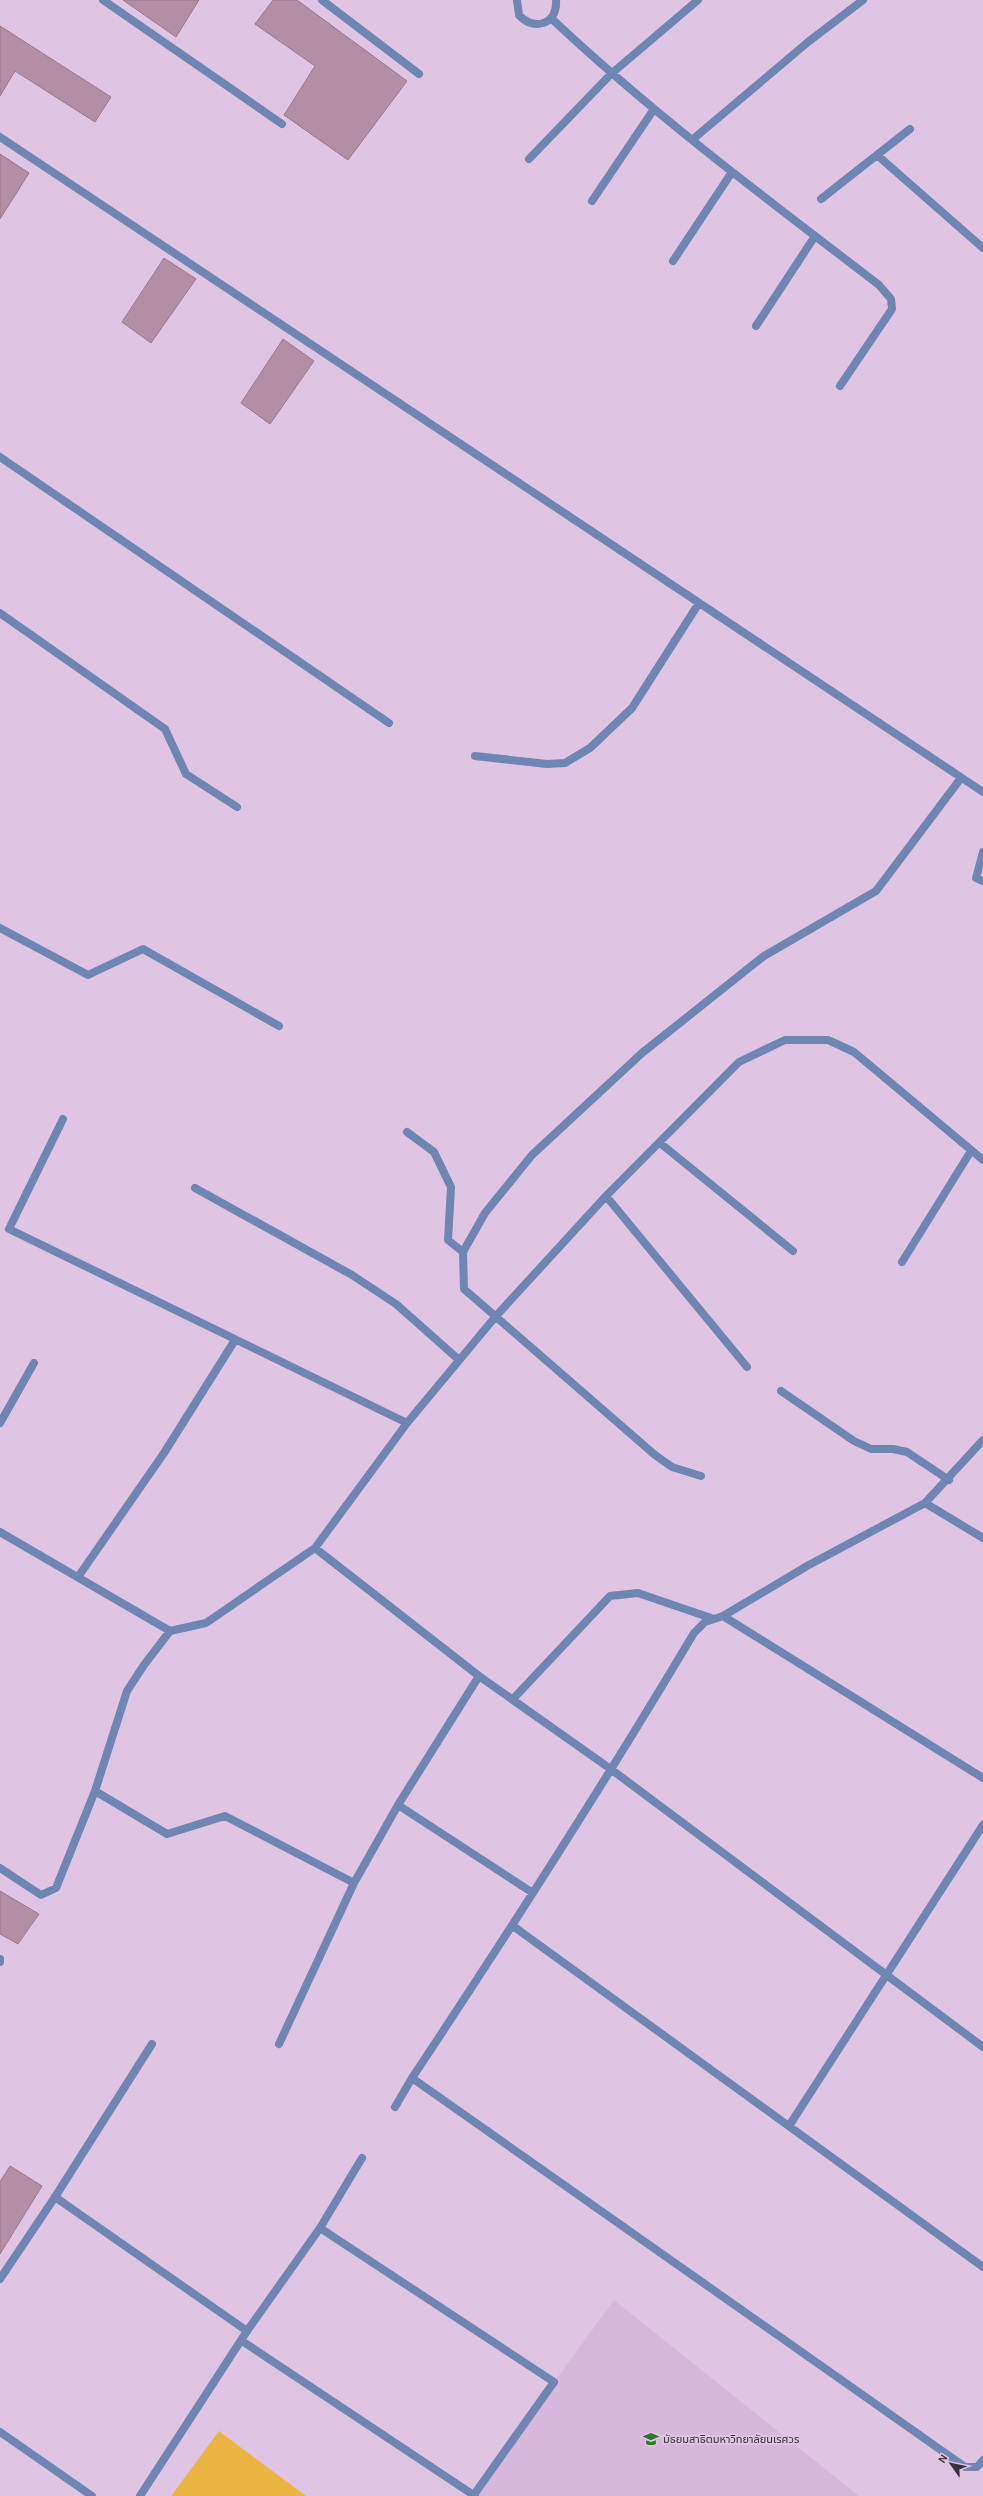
<svg xmlns="http://www.w3.org/2000/svg" width="983" height="2496" viewBox="0 0 983 2496" font-family="Karla,'Noto Sans Thai',sans-serif">
<rect width="100%" height="100%" fill="#e0c4e4"/>
<!-- built -->
<path fill="#d8b7dc" d="M614,2300L859,2496H476L554,2382Z"/>
<!-- green -->
<path fill="#ebb543" d="M219,2431L306,2496H171Z"/>
<!-- building -->
<path fill="#b38fa5" stroke="#9b778d" d="M123,0H199L176,37Z
M273,0H297L407,81L348,160L284,115L315,66L255,24Z
M0,26L111,97L95,122L15,71L0,96Z
M0,154L29,173L0,219Z
M164,258L196,279L151,343L122,322Z
M283,339L314,361L270,424L241,403Z
M0,1891L39,1914L18,1944L0,1934Z
M10,2166L42,2186L0,2254V2182Z"/>
<g fill="none" stroke-linecap="round" stroke-linejoin="round">
<!-- lane -->
<path stroke="#6e86b1" stroke-width="8" d="M0,928L88,975L143,949L279,1026
M902,1262L971,1151
M0,1959V1962
M55,2197L152,2044
M242,2341L475,2496
M140,2496L247,2331L320,2228L362,2158
M473,2496L554,2382"/>
<!-- street -->
<path stroke="#6e86b1" stroke-width="8" d="M103,0L282,124
M322,0L419,74
M517,0L519,15C534,32 558,24 556,0
M552,19C654,115 767,199 879,285L891,299L892,309L840,386
M0,137L983,792
M692,140L808,42L863,0
M877,155L983,248
M529,159L611,74L698,0
M821,199L910,129
M592,201L654,109
M673,261L732,172
M756,326L815,236
M0,457L389,723
M0,613L165,729L186,774L237,807
M475,756L547,764L565,763L590,748L632,708L699,603
M983,852L976,878L983,881
M63,1119L9,1229L407,1423
M407,1132L434,1152L451,1187L448,1240L463,1252
M660,1143L793,1251
M195,1188L352,1275L396,1304L458,1359
M606,1196L747,1367
M781,1391L854,1441L871,1449H893L907,1452L949,1480
M0,1423L34,1363
M701,1476L672,1467L655,1455L464,1289L463,1252L485,1213L532,1155L642,1053L764,956L876,891L961,778
M925,1503L983,1538
M0,1532L170,1631
M315,1548L479,1676L612,1770L983,2047
M78,1577L164,1453L235,1340
M723,1616L983,1778
M513,1699L610,1596L638,1593L714,1619
M95,1791L167,1834L225,1816L354,1883
M398,1805L479,1676
M0,1868L41,1895L56,1888L95,1791L127,1691L144,1665L170,1631L206,1623L315,1548L407,1423L496,1316L606,1196L739,1062L785,1040H828L854,1052L983,1160
M513,1926L983,2267
M279,2044L354,1883L398,1805L533,1893
M412,2078C509,1932 604,1784 694,1633L705,1622L723,1616L807,1566L925,1503L983,1440
M395,2107L412,2078L965,2467H977L983,2460
M789,2126L983,1825
M320,2228L554,2382
M0,2279L55,2197L247,2331
M0,2432L92,2496"/>
</g>
<!-- icons -->
<defs>
<symbol id="school-bare" viewBox="-9 -9 18 18"><path d="M0-5L7-2L0 1L-7-2ZM-4 1L0 2.5L4 1V4Q0 6-4 4Z" fill="#2a7b25" stroke="#e0c4e4" stroke-width="2.5" paint-order="stroke"/></symbol>
</defs>
<g fill-rule="evenodd">
<use href="#school-bare" x="640" y="2428" width="22" height="22"/>
</g>
<g text-anchor="middle" stroke-width="4" stroke-linejoin="round" paint-order="stroke">
<!-- poi labels -->
<g font-size="11" fill="#3a2f3b" stroke="#e0c4e4" text-anchor="start">
<text x="663" y="2443">มัธยมสาธิตมหาวิทยาลัยนเรศวร</text>
</g>
</g>
<!-- north arrow -->
<g transform="translate(951 2464) rotate(303)" stroke="#e0c4e4" stroke-width="3" paint-order="stroke">
<path d="M0-3L7 15L0 10L-7 15Z" fill="#3a2f3b"/>
<text y="-6" font-size="11" font-weight="bold" text-anchor="middle" fill="#3a2f3b">N</text>
</g>
</svg>
